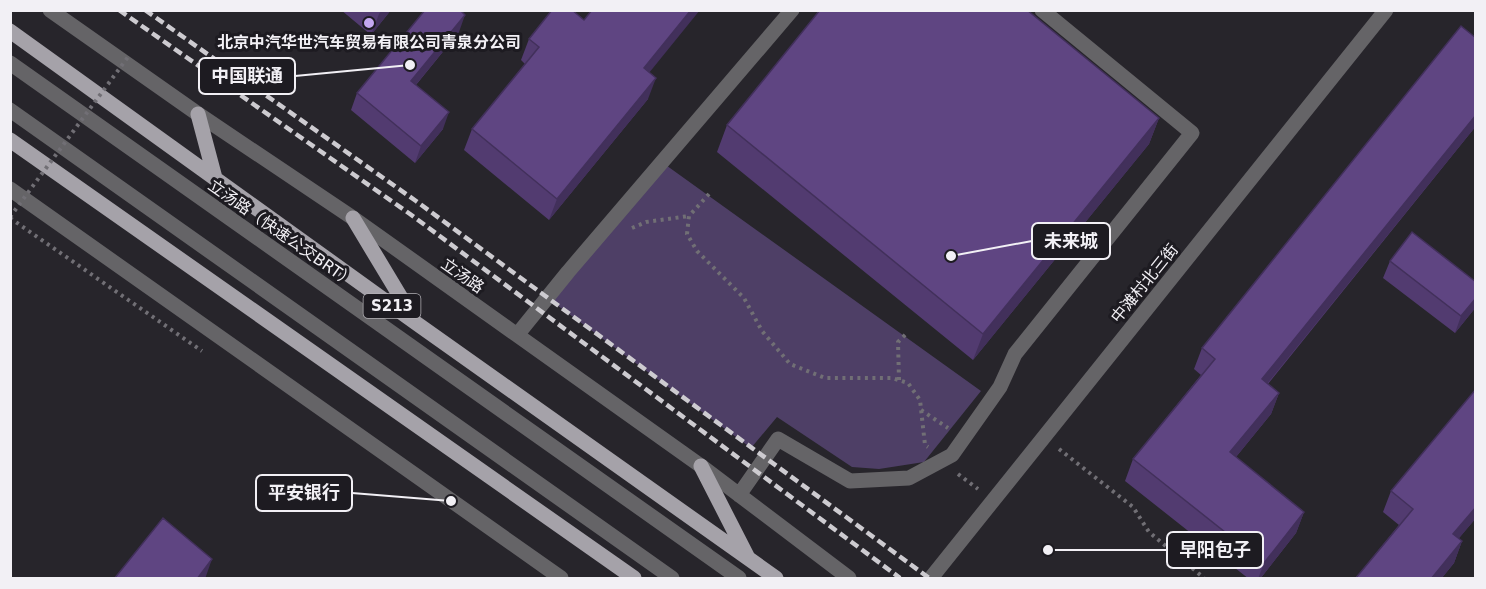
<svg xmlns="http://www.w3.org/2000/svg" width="1486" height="589" viewBox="0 0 1486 589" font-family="'DejaVu Sans','Noto Sans SC',sans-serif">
<rect width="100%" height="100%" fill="#27252b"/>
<!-- green -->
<path fill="#4e3f66" d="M663,163L981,391L924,462L879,469L852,467L777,417L751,448L546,297Z"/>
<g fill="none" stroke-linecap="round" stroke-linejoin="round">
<!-- path -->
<path stroke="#716f75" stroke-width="4" stroke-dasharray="3 4.5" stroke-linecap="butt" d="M709,194L689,216L687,234L697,251L744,298L762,331L790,364L825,378H892L908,383L920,400L925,445L928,447
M10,218L202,351
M632,228L646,222L689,216
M899,380L898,342L907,333
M921,410L948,428
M1059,449L1133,507L1149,532L1204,578
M958,474L978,489"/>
<!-- minor -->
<path stroke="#656467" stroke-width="15" d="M50,10L198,114L353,218L517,335L701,466L849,578
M10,63L739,578
M10,110L672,578
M10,189L561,578
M517,335L568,272L792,10
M739,495L778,439L850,481L909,478L952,455L1000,387L1015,354L1192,133L1042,10
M931,578L1386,10"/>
<!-- major -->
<path stroke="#a5a2a9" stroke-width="15" d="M10,31L416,323L776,578
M198,114L215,178
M10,140L634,578
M353,218L412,316
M701,466L747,556"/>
<!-- rail -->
<path stroke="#cdcbd0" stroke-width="4.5" stroke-dasharray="9 4.5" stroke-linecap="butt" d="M119,10L410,214L900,578
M145,10L416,201L929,578"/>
<!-- path-bridge -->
<path stroke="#716f75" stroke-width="4" stroke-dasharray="3 4.5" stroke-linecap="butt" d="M10,217L128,57"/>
</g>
<!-- wall -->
<path fill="#523b70" d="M341,10H391L371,35Z
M459,32L416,85L443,129L415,163L351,110L357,93Z
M1476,38V126L1268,384L1279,393L1271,414L1236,457L1304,512L1296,533L1260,579H1249L1125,481L1133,459L1201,375L1194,369L1202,348Z
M529,39L649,72L648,99L549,220L464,150L472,129L525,64L521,60Z
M1159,118L1149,144L973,360L717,152L727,125Z
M1390,261L1476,282V307L1455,333L1383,278Z
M1476,389V518L1458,539L1462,541L1454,563L1441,579H1355L1399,525L1383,512L1391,491Z"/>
<!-- shaded-wall -->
<path fill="#42305b" d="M382,10H391L371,35L379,14Z
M691,10H700L636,89L644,68Z
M465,15L459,32L405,98L411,81Z
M656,78L648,99L549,220L557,199Z
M449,112L443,129L415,163L421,146Z
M1476,115V126L1254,400L1262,379Z
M1159,118L1149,144L973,360L983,334Z
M1476,298V307L1455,333L1461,316Z
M1279,393L1271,414L1222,474L1230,452Z
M1476,507V518L1445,555L1453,534Z
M1304,512L1296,533L1260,579H1258L1264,563Z
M1462,541L1454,563L1441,579H1431Z
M212,559L205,579H197Z"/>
<!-- building -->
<path fill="#5f4582" stroke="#42305b" stroke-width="1.5" d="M425,10H460L465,15L411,81L449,112L421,146L357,93Z
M552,10H572L584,20L592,10H691L644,68L656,78L557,199L472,129L539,47L529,39Z
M820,10H1027L1159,118L983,334L727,125Z
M1461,26L1476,38V115L1262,379L1279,393L1230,452L1304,512L1264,563L1133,459L1215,359L1202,348Z
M1412,232L1476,282V298L1461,316L1390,261Z
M1476,389V507L1453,534L1462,541L1431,579H1355L1413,509L1391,491Z
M163,518L212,559L197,579H114Z"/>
<!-- markers -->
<circle fill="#c4a7f1" stroke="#1d1b21" stroke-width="2" cx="369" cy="23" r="6"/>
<g text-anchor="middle" stroke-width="6" stroke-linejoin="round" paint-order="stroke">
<!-- shield labels -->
<rect fill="#1d1b21" stroke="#b2b0b5" stroke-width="1.5" x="363.5" y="294" width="57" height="24" rx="4.5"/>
<g font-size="15" font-weight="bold" fill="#f2f0f5">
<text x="392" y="311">S213</text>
</g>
<!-- poi labels -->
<g font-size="16" font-weight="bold" fill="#f2f0f5" stroke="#1d1b21">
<text x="369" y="48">北京中汽华世汽车贸易有限公司青泉分公司</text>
</g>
<!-- street labels -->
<g font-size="16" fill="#f2f0f5" stroke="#1d1b21">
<text transform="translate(282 233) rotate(35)" y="6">立汤路（快速公交BRT）</text>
<text transform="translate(463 275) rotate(35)" y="6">立汤路</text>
<text transform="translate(1144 283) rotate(-51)" y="6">中滩村北三街</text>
</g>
</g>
<!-- callouts -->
<path fill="none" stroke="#f2f0f5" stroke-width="2" d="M410 65L295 76M951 256L1032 241M451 501L352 493M1048 550L1167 550"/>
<g fill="#f2f0f5" stroke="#1d1b21" stroke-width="2">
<circle cx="410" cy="65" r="6"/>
<circle cx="951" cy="256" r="6"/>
<circle cx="451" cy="501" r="6"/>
<circle cx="1048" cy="550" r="6"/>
</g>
<g fill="#1d1b21" stroke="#f2f0f5" stroke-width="2">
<rect x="199" y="58" width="96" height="36" rx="6"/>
<rect x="1032" y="223" width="78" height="36" rx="6"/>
<rect x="256" y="475" width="96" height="36" rx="6"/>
<rect x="1167" y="532" width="96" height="36" rx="6"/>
</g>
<g font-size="18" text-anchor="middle" font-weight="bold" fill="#f2f0f5">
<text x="247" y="82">中国联通</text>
<text x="1071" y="247">未来城</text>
<text x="304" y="499">平安银行</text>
<text x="1215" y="556">早阳包子</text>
</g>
<!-- border -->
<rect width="1486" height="589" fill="none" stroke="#f2f0f5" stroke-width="24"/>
</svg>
